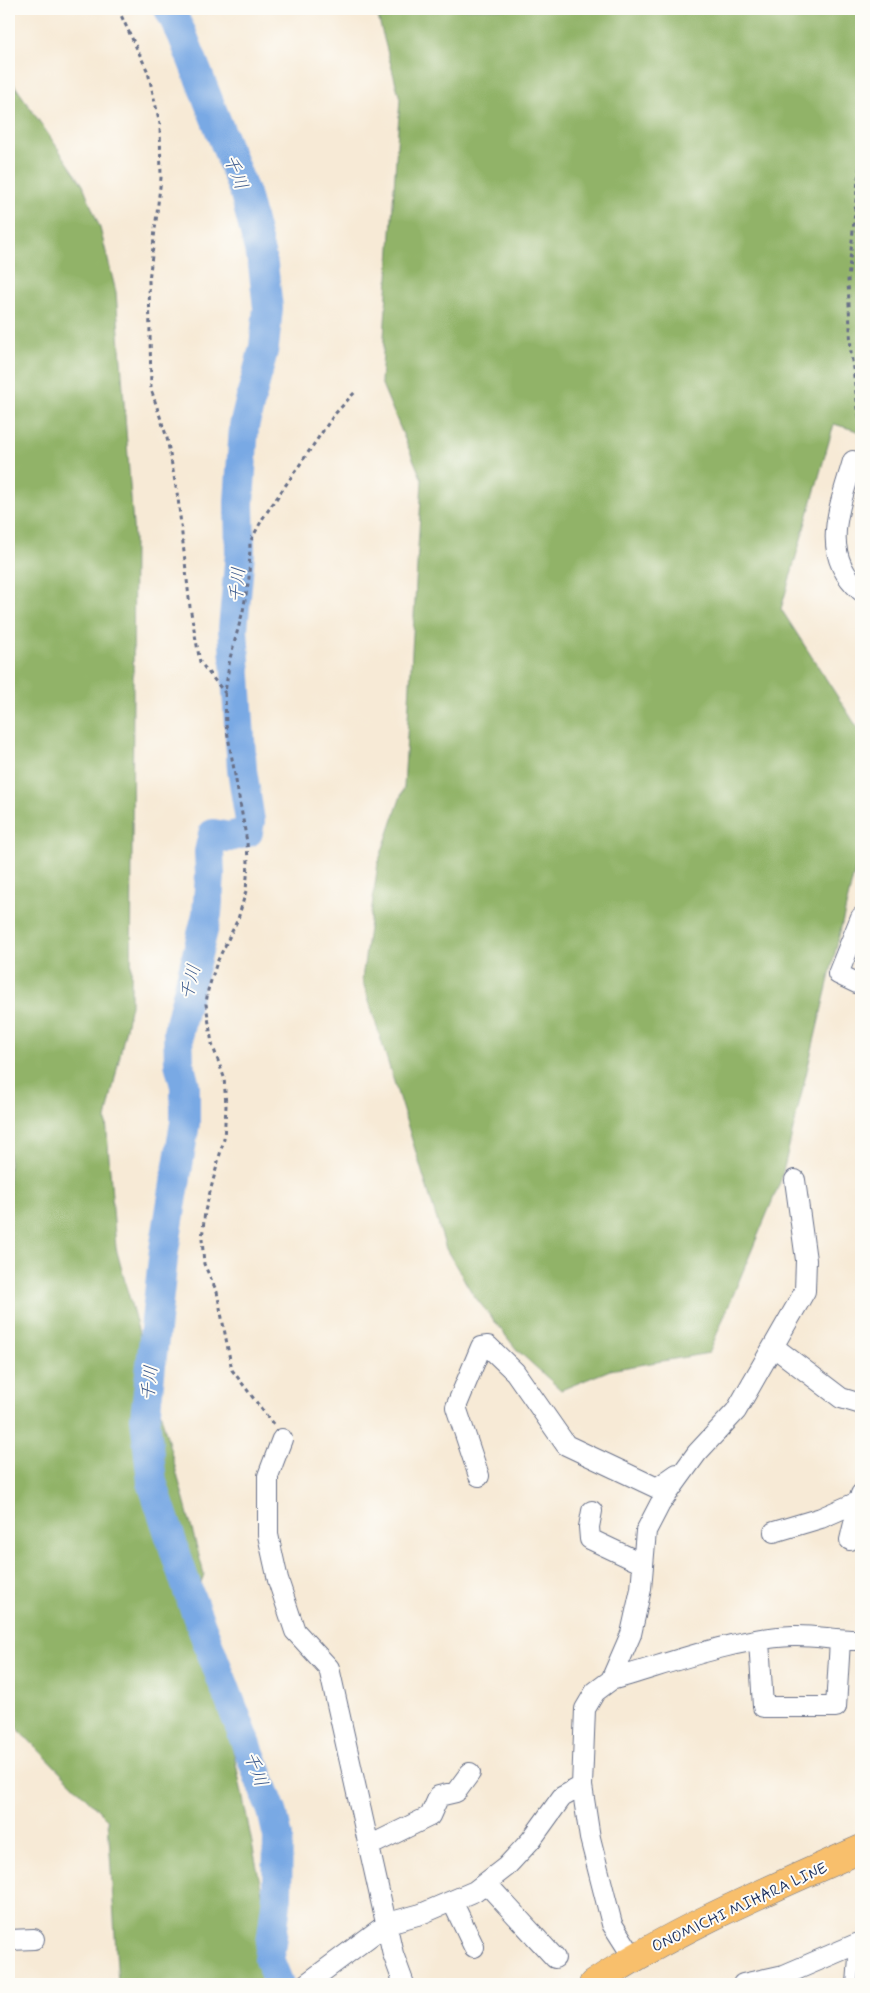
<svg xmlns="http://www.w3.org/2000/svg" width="870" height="1993" viewBox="0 0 870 1993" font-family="Mynerve,'Klee One',sans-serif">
<rect width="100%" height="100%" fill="#fdfcf7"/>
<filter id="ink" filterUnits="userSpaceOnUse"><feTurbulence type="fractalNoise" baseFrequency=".02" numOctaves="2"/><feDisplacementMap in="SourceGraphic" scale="10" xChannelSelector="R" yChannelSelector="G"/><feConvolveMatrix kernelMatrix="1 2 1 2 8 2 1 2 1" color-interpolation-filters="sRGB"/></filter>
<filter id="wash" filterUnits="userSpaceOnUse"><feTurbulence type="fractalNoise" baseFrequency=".0096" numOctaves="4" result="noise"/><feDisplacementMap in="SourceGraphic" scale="20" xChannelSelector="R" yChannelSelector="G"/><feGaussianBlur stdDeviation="1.12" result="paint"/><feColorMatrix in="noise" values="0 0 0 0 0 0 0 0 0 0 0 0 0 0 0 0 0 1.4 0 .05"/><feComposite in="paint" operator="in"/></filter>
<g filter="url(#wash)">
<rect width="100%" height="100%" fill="#f7ead6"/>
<!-- forest -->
<path fill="#91b368" stroke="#567163" d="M376,9H861V432L834,424L781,609L861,733V844L781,1180L709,1353L610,1370L561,1390L517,1350L472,1293L446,1249L362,979L378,863L404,787L422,480L381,382L400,99Z
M9,77L83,185L100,228L116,292L134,539L131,1005L106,1119L116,1248L204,1574L191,1613L232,1744L276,1962L256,1984H118L108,1820L9,1720Z"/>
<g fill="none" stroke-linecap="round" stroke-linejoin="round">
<!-- river -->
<path stroke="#79a9e4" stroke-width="30" d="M169,9L182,34L245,194L263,265L268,308L264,347L244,426L239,502L240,553L233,629L242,770L250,821L248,832L229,837L213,834L209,852L210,875L207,914L178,1032L179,1063L185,1086V1123L164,1250L145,1418L152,1482L189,1594L272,1811L278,1837L277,1896L269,1959L279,1984"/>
</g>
</g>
<g filter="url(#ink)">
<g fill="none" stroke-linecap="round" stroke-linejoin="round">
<defs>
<path id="service" d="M852,1984L855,1944"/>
<path id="minor" d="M853,461C840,507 818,554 861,591
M861,917L838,974L861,985
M774,1347L841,1398L861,1404
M282,1439L268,1476V1535L278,1580L295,1631L329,1668L393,1954L404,1984
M479,1476L456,1407L481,1347L488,1346L515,1372L566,1445L657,1488L677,1474
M592,1511L589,1527L590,1539L643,1564
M774,1532L821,1518L860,1501
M850,1540L861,1494
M759,1640L763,1707H836L840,1641
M611,1680C668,1664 735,1638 793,1636C815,1635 838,1641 861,1640
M369,1846L430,1816L439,1796L456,1792L470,1773
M486,1883L555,1958
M452,1901L474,1947
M9,1940L34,1939
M633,1957L612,1924L590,1838L582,1786L585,1709L595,1692L611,1680L631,1634L641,1589L646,1531L660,1504L697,1453L736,1411L805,1291L806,1260L795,1180
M306,1984L388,1923L421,1914L475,1891L506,1867L531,1840L562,1797L582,1786
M743,1984L784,1975L861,1942"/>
<path id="primary" d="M593,1984C677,1928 769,1890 861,1849"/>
</defs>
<!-- service casing -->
<use href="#service" stroke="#687088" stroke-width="12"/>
<!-- minor casing -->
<use href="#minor" stroke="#687088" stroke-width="22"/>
<!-- primary casing -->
<use href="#primary" stroke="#687088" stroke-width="29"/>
<!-- path -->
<path stroke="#687088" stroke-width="3" stroke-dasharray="4 4" stroke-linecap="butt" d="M118,9L148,72L160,124L161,178L149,281L151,389L167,438L178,498L190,607L200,662L225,693
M861,151L848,280L851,353L859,416L861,419
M273,1424L232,1370L217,1292L204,1264L202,1239L205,1211L224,1139L226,1106L224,1077L212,1044L206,1004L208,990L217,962L238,919L246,891L248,863L247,842L226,725L225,693L230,658L243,611L249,578L250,542L263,518L334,415L355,392"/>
<!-- service -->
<use href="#service" stroke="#fff" stroke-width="10"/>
<!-- minor -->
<use href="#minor" stroke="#fff" stroke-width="20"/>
<!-- primary -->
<use href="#primary" stroke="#f8bf6c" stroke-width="28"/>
</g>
</g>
<g text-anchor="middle" stroke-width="4" stroke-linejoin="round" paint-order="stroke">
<!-- street labels -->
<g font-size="16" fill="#1b2f5e" stroke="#fdfcf7">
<text transform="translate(739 1906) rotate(-25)" y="6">ONOMICHI MIHARA LINE</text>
</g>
<!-- water labels -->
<g font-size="18" font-style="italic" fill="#3c5a8d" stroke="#fdfcf7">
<text transform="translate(236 172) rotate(68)" y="6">千川</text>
<text transform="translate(237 585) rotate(-85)" y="6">千川</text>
<text transform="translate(190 982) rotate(-76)" y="6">千川</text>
<text transform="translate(149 1383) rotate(-84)" y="6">千川</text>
<text transform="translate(256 1769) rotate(69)" y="6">千川</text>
</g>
</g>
<!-- margin -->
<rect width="870" height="1993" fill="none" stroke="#fdfcf7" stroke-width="30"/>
</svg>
